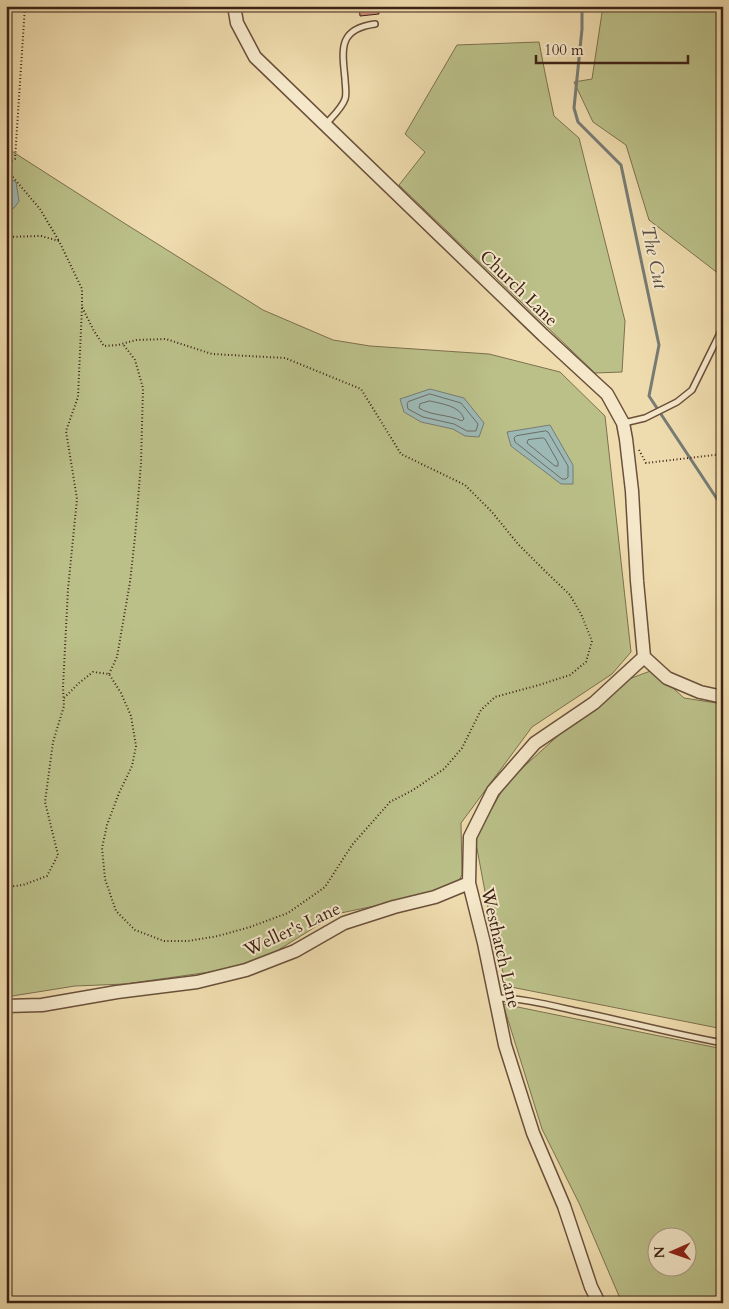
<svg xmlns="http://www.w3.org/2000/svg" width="729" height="1309" viewBox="0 0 729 1309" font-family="Cardo,serif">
<rect width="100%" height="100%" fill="#efdcae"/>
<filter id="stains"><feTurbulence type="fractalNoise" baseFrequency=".004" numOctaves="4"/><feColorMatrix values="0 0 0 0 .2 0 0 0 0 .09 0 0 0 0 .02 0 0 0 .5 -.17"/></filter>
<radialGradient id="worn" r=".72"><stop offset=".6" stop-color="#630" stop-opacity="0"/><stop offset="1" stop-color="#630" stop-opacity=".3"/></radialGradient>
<!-- green -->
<path fill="#bbc089" stroke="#7c704f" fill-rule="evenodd" d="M603,6H723V267L719,274L649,220L626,145L593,122L574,82L592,79Z
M539,42L546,78L554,116L579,138L625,321L622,372L595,373L399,185L425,152L405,134L457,45Z
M6,150H10L124,223L263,310L333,340L370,346L489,354L560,372L605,416L631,652L612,674L532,727L461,823L462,875L455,887L389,903L336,914L267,957L252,962L217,971L125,984L75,986L6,997Z
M653,670L684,698L723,704V1029L506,986L489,913L475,838L507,782L562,732L629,679Z
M503,1004L723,1049V1303H622L580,1205L542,1129ZM686,1236V1266H656V1236Z"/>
<!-- water -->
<path fill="#9db9b5" stroke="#777c75" d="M6,177L16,182L19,201L14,208L6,210Z
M430,389L464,398L484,423L479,437L465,436L453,429L421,422L404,412L400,399Z
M550,425L573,465V484H561L511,446L507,432Z"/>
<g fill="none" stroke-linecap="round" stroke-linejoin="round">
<!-- shore -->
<path stroke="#6d6d65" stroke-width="1" d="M430,394L461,403L478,424L476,431H467L454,424L423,417L408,409L407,404L408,402Z
M430,401C443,404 460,406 464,419L462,421C448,414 431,416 419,408L420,404Z
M546,431L548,432L568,466V477L566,479H562L515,442L514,438L516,436Z
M543,438L545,439L558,462V466H555L527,443L528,440Z"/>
<!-- stream -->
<path stroke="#777c75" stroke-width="3" d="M582,6V29L574,108L578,122L621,165L659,345L649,396L723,508"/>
</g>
<!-- building -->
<path fill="#d28f7b" stroke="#3d2115" d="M359,6H378L379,14L360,16Z"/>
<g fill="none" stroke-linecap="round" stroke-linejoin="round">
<defs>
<path id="service" d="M326,124C332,117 342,108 345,99C347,93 345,85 345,79C342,49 338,29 375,24
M624,423L645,418L677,402L692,390L723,327
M496,998C522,998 549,1005 576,1011C625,1021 673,1034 723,1043"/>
<path id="tertiary" d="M234,6L237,23L255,57L543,335L607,394L623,423L626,439L632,491L637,581L644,657
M644,657L667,678L700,692L723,697
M6,1006L42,1005L117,992L197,982L246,970L295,951L344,923L394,907L435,897L469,883
M599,1303L591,1287L564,1206L533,1133L505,1045L484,943L469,883L470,837L493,791L535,743L594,703L644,657"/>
</defs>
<!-- service casing -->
<use href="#service" stroke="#6a503b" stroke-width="8"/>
<!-- tertiary casing -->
<use href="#tertiary" stroke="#6a503b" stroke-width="15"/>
<!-- path -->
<path stroke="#3d2115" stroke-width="2" stroke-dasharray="1 2.5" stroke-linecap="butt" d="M6,165L15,159L25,6
M6,169L40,209L59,241
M6,237L41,236L59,241L82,289V307L78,397L66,431L77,499L68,589L63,687L64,706L53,742L45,802L58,855L47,876L23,885L6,887
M639,450L646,463L723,454
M718,455L723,465
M109,674L117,657L130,582L135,537L141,463L143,388L135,360L123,344
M64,698L79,683L93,672L109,674L121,693L131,716L136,746L132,766L119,793L107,825L102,848L105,879L116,911L135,930L164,941H188L218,936L250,927L288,913L325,887L352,845L390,802L413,790L444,769L462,748L481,710L495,697L539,685L570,675L586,662L592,641L581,614L570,595L544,570L518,544L492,512L465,485L401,454L361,389L285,358L212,354L166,339L136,340L118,345L104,346L94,331L82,307"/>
<!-- service -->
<use href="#service" stroke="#f5e8ca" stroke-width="5"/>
<!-- tertiary -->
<use href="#tertiary" stroke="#f5e8ca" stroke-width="12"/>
</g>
<g text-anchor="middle" stroke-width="4" stroke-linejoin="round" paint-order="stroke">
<!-- street labels -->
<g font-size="18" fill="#3d2115" stroke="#f5e8ca">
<text transform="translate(519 288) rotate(44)" y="6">Church Lane</text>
<text transform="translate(292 929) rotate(-25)" y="6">Weller's Lane</text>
<text transform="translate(501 948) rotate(77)" y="6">Westhatch Lane</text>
</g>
<!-- water labels -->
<g font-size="19" font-style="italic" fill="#5a4f45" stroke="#f5e8ca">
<text transform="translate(655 257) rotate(78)" y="7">The Cut</text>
</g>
</g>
<!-- margin -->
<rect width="729" height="1309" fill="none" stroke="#efdcae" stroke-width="25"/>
<rect x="8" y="8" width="714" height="1294" fill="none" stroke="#3d2115" stroke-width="2.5"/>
<rect x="12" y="12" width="704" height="1284" fill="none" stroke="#3d2115"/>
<!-- north arrow -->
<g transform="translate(672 1252) rotate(268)"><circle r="24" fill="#f5e8ca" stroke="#ab9882"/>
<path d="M0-4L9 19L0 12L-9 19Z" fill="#8f2418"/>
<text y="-8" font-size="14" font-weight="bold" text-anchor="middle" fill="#3d2115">N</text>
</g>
<!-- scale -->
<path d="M536 55v8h152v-8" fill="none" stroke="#3d2115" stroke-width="2.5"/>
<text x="544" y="55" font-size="15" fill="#3d2115" stroke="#f5e8ca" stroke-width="4" paint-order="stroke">100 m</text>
<rect width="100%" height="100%" filter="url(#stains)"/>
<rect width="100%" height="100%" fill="url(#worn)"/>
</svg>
